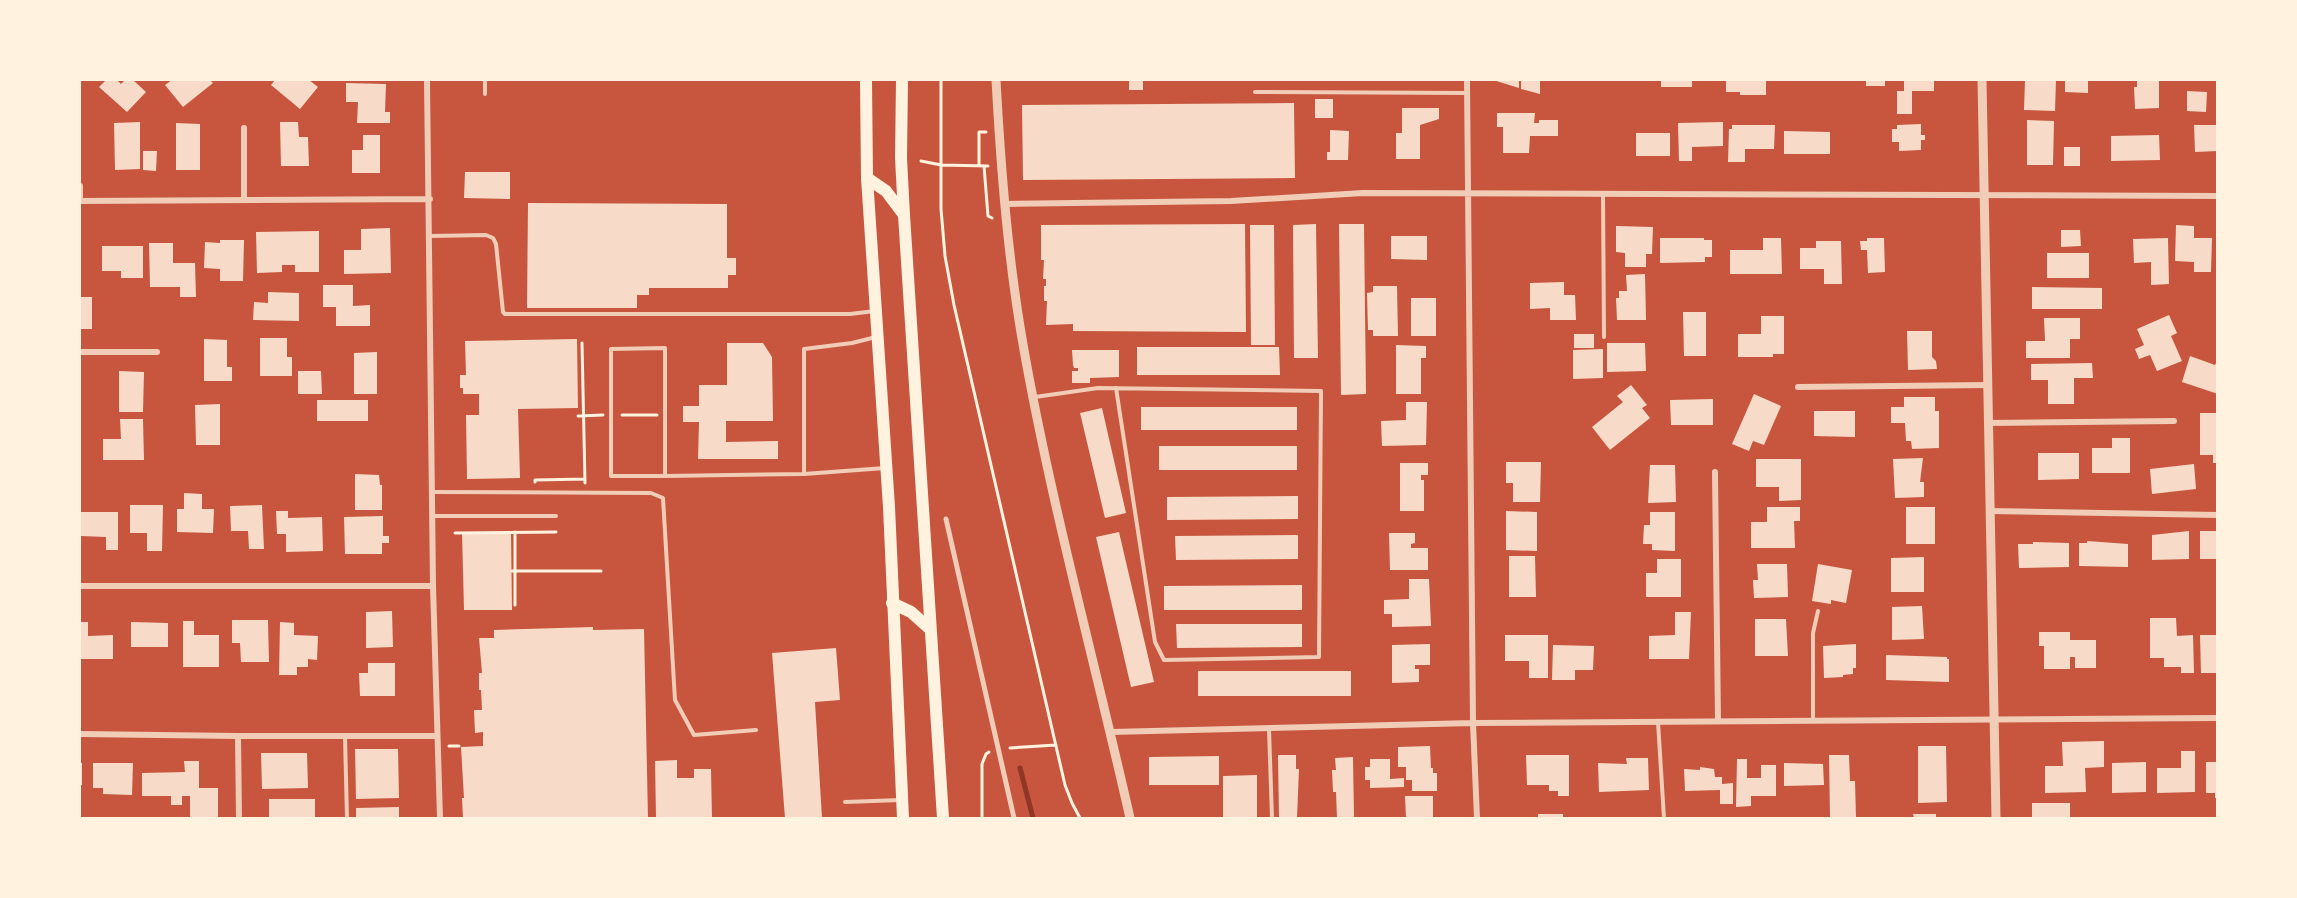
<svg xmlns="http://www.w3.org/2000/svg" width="2297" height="898" viewBox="0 0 2297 898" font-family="Montserrat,sans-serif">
<rect width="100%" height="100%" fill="#c8553d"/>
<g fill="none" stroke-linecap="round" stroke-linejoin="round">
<!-- stream -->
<path stroke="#8f3625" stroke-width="5" d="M1020,768L1033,818"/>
</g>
<!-- building -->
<path fill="#f7dbc8" d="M106,80H117L121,84L125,80H133L146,92L127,112L99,87Z
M172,80H210L213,83L183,107L165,85Z
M275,80H309L318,87L300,109L271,85Z
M1129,80H1143V90H1129Z
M1493,80H1519V88Z
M1521,80H1540V94L1521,89Z
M1661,80H1692V87H1661Z
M1726,80H1766V95H1740V92H1726Z
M1866,80H1885V86H1866Z
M1904,80H1934V91H1912V114H1897V91H1904Z
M2025,80H2056L2055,111L2024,110Z
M2065,80H2088V93L2065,92Z
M2137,80H2159V108L2135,109L2134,87H2137Z
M346,83L386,84L385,112H390V123H357L358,102H346Z
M2187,91L2207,92L2206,112L2187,111Z
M1315,99H1333V118H1315Z
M1294,103L1295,178L1023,180L1022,105Z
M1402,108H1439V119L1420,125V159H1396V133H1402Z
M1497,113H1535L1534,123H1539V120H1558V136H1530L1529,153H1503V127H1497Z
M2027,120L2054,121L2053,165H2027Z
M140,122V169L115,170L114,123Z
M280,122H298L299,137H308L309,166H281Z
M1723,122V146L1692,147V161H1679L1678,123Z
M176,123L200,124V170H176Z
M1921,124V135H1925V140H1921V150L1899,151V142H1892V129H1897V125Z
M1732,125H1775L1774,149H1745V162H1728L1729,129H1732Z
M2194,125H2218V151L2195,152Z
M1330,130L1349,131L1348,160H1327V152H1330Z
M1784,131L1830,132V154H1784Z
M1636,133H1670V156H1636Z
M363,135H380V173H352V150H363Z
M2159,135L2160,160L2111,161V136Z
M2064,147H2080V166H2064Z
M143,151H157L156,171L143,170Z
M465,172H510V199L464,198Z
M528,203L727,204V258H736V275H728V288H649V295H637V308H527Z
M1245,224L1246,332L1073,331V324L1046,325L1047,301H1044V286H1046V279H1043L1044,260H1041V225Z
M1316,224L1318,358H1294L1293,225Z
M1339,224H1364L1366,394L1341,395Z
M1250,225H1274L1275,345H1251Z
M2176,225L2194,226V238H2212L2211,272H2194V262L2175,261Z
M1616,226L1653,227L1652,254H1646V267H1625V253L1616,252Z
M390,228L391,273L344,274V250H361V229Z
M2061,230H2080L2081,246L2061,247Z
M319,231V272H295V265H282V272L257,273L256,232Z
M1391,236H1427V260L1391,259Z
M1660,238H1704V240H1712V257H1705V262L1660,263Z
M1763,238H1781L1782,274H1730V250H1763Z
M1867,238H1884L1885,272L1868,273L1867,250H1861L1860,241H1867Z
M2168,238L2169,284L2151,285V262L2134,263L2133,239Z
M220,240H244L243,281H220V269L204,268L205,242L220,243Z
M1816,241H1841L1842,284H1824V269H1800V248H1816Z
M149,243H173V263H195L196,297H180V287H150Z
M102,246H143V278H121V271H102Z
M2047,253H2089V278H2047Z
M1645,274L1646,320H1617L1616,298H1619V291H1627L1626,275Z
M1564,282V295H1575L1576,320H1550V308L1530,309V283Z
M323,285H353V306L370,305V326H336V307H323Z
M1373,286H1397L1398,336H1373V330H1368L1367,293L1373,292Z
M2032,287L2102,288V309H2032Z
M268,292L299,293V321L253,320L254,302L268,303Z
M80,297H92V329H80Z
M1411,298H1436V336H1411Z
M1683,312H1706V356H1684Z
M2169,315L2177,333L2171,336L2182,361L2157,371L2150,355L2139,359L2135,349L2144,345L2137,329Z
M1761,316H1784V354H1773V357H1738V334H1761Z
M2044,318H2080V339H2070V358H2026V341H2045Z
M1907,331H1932V357L1936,361L1937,369L1908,370Z
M1574,334H1594V348H1574Z
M260,338H287V357H292V376H260Z
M204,339L227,340V367H232V381H204Z
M577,339L578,408L518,409L520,478L467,479L466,415H479V394H463V388H460V375H466L465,341Z
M727,343H763L772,357L773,421H726V442L778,441V459H698L699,422H683V406H699V385H727Z
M1607,343H1645L1646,371L1607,372Z
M1396,345L1426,346V358H1421V394H1396Z
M1137,347H1279L1280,375H1137Z
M1603,349V378L1573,379V350Z
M1072,350H1119V377L1090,378V383H1072V371H1078V368H1074L1073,365Z
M377,352V394H354V353Z
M2190,356L2215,365L2218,359V394L2182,382Z
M2092,363L2093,378H2074V404H2048V380H2031V364Z
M119,371L144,372L143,412H119Z
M298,371H321L322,394H298Z
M1631,385L1647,405L1642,408L1650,418L1610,450L1592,427L1623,402L1617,396Z
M1754,394L1781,406L1764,445L1753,441L1749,451L1732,444Z
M1904,397H1935V411H1939V448L1912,449L1911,441H1906L1905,423H1891V407H1904Z
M1713,399V425H1671L1670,400Z
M317,400H368V421H317Z
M1406,402H1427L1426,445L1382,446L1381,421L1406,420Z
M220,404V445H196L195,405Z
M1141,407H1297V430H1141Z
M1102,408L1126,513L1105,518L1080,413Z
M1814,411H1855V437L1814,436Z
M2200,413H2218V463H2213V455H2200Z
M120,419H143L144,460H103V439H121Z
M2112,438H2130V473H2092V448H2112Z
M1159,446H1297V470H1159Z
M2038,453H2079V479L2038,480Z
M1923,458L1920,482H1924V497L1895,498L1893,459Z
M1756,459H1801V500L1779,501V487H1756Z
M1506,462H1541L1540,502H1513V483H1506Z
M1400,463H1428V475H1421V480H1424V511H1400Z
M2194,464L2196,489L2152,494L2150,469Z
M1650,465H1675L1676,502L1648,503Z
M355,474L379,475L380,485H382V510H355Z
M184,493L202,494V509H214L213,533L177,532V509H184Z
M1298,496V519L1167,520V497Z
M130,505H163L162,551H147V533H130Z
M262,505L264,549H249L248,531H231L230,506Z
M1767,507H1800V521H1794L1795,548H1751V522H1767Z
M1906,507H1935V544H1906Z
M276,511H288V518L322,517L323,551L286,552V534H277Z
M1506,511L1537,512V551L1506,550Z
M81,512H118V550H106V537L81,536Z
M1650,512H1675V551L1652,550V544H1643L1644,525H1650Z
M383,516V536H389V543H382V554H345L344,517Z
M2189,531V559L2152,560V535Z
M2200,531H2218V559H2200Z
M511,532L512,610H464L462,533Z
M1119,532L1154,682L1131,687L1096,537Z
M1389,533H1415V543L1411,544V548H1428V570H1390Z
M1298,535V559L1176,560L1175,536Z
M2087,541L2128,544V567L2079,566V543H2087Z
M2033,542L2069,543V567L2019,568L2018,544H2033Z
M1509,556H1535L1536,597H1509Z
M1924,557V592H1891V558Z
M1657,559H1681V597H1646V573H1657Z
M1757,564H1787L1788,597L1754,598L1753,580H1758Z
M1818,564L1852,570L1846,603L1831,600V604L1812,601Z
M1409,579H1429L1431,626L1392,627V614H1384V600L1409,599Z
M1302,585V610H1164V586Z
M1922,606L1924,639L1892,640V607Z
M392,611L393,647L366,648V612Z
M1675,612H1691L1689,659H1649V636L1675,635Z
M2150,618H2176L2177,636L2193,635L2194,673H2181V667H2164V658H2150Z
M1755,619H1786L1788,656H1755Z
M232,620H268L269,662H241L240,643H232Z
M183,621H194V635H219V667H183Z
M80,622H88V636L113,635V659H80Z
M131,622L168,623V647H131Z
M280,622L294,623V635L318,636L317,660L308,659V667H297V675H279Z
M1176,624H1302V647L1177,648Z
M593,627V630L644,629L648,818H463L462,798H464L461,747L483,746V732L475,733L474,710H482L481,690H479V673H482L479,638H494V630Z
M2039,632H2070V640H2096V668H2075V657H2070V669H2044V646H2039Z
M1505,635H1548V678H1529V661H1505Z
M2200,635H2218V673H2201Z
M1430,644V665H1415V669H1419V682L1392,683V645Z
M1856,644V668H1853V674L1843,675V677L1824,678L1823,646Z
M1553,645L1594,646L1593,670H1575V680H1552Z
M836,648L840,700L815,702L822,818H785L772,653Z
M1886,655L1947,657V659H1949V682L1886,680Z
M368,663H395V696H360L359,673H368Z
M1198,671H1351V696H1198Z
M2104,741V767L2085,768L2086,792L2045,793V766H2063L2062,742Z
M1430,746L1431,768H1433V773H1437V791H1412V780H1406V767H1398V747Z
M1918,746H1946L1947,802L1918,803Z
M355,749H398L399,798L356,799Z
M2181,751H2195V792L2157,793V768H2181Z
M261,753H307L308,788L262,789Z
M1278,755H1296V769H1299L1297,818H1279Z
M1526,755H1569V796H1558V791H1549V785H1527Z
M1829,755H1849L1850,781H1855L1856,818H1830Z
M1219,756V785H1149V757Z
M1353,757L1354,818H1337L1336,792H1333L1332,770H1336L1335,758Z
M1626,758H1648L1649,790L1599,792L1598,763L1627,764Z
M1370,759H1390V779L1404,778V787L1370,788V780H1365V767H1370Z
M1737,759H1747V778H1761V765H1776V796H1751V806L1736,807Z
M677,760V778H694V769H711L712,818H656L655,761Z
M184,761H199V788H218V818H190V796H182V805H171V796H142V773L185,772Z
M2146,762V792L2112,793V763Z
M2206,762H2218V798H2215V793H2206Z
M80,763H82V785H80Z
M93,763H133L132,795L103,794V788H93Z
M1784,763L1823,764L1824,785L1784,786Z
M1700,767L1714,769L1715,777H1722V784L1733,783V804H1720V790L1685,791L1684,769L1700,770Z
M1257,775V818H1223V776Z
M1405,796H1433V818H1406Z
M269,799H315V818H269Z
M2032,803H2070V818H2032Z
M399,807V818H356V808Z
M1538,814H1563V818H1538Z
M1913,814H1936V818H1914Z"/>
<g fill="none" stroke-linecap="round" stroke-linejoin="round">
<!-- path -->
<path stroke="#fff3e0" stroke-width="3" d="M941,80V209L945,256L954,305L1065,785L1072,803L1080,818
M921,161L941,165L988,166
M979,166V132H986
M984,166L988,216L992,218
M582,343L585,483
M622,415H657
M578,416L603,415
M535,482V480L585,479
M515,532V605
M455,533L556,532
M512,571H601
M449,746H459
M1010,748L1056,745
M982,818V764L986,754L989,752"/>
<!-- service -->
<path stroke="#f1ccb7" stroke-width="4" d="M1255,92L1467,93
M485,94V80
M1603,194L1604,337
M430,236L486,235L493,238L496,244L503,312L505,314H850L875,311
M1035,397L1098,388L1321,391L1319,657L1164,660L1155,642L1116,388
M804,474V349L852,343L876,337
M665,476H611V349L665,348V476L804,474L885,468
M432,492L651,493L663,498L675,700L694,735L756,730
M432,516H556
M1813,720V633L1818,611
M1658,722L1664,818
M1269,729L1272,818
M345,737L347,818
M845,802L901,800"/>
<!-- pedestrian -->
<path stroke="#f1ccb7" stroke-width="5" d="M946,519L1014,818"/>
<!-- minor -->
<path stroke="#f1ccb7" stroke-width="6" d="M427,80L433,586L440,818
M1467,80L1473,723L1477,818
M80,186V201L430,199
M244,199V128
M1005,204L1231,201L1363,193L2218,196
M80,352H157
M1798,387L1988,385
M1989,423L2174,421
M1715,472L1718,721
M1991,511L2218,515
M80,586H433
M1111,732L1473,723L2218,718
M80,734L238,736H437
M238,736L239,818"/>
<!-- tertiary -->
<path stroke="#f1ccb7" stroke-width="9" d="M996,80C1001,170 1008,261 1024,350C1052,507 1095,663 1130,818
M1982,80L1996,818"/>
<!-- primary -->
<path stroke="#fff3e0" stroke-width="12" d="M867,178L886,191L904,215
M892,603L911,612L930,629"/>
<!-- trunk -->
<path stroke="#fff3e0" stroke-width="12" d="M866,80L867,178L889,507L903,818
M902,80L901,158L904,215L943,818"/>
</g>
<!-- border -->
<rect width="2297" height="898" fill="none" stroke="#fff3e0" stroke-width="162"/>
</svg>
